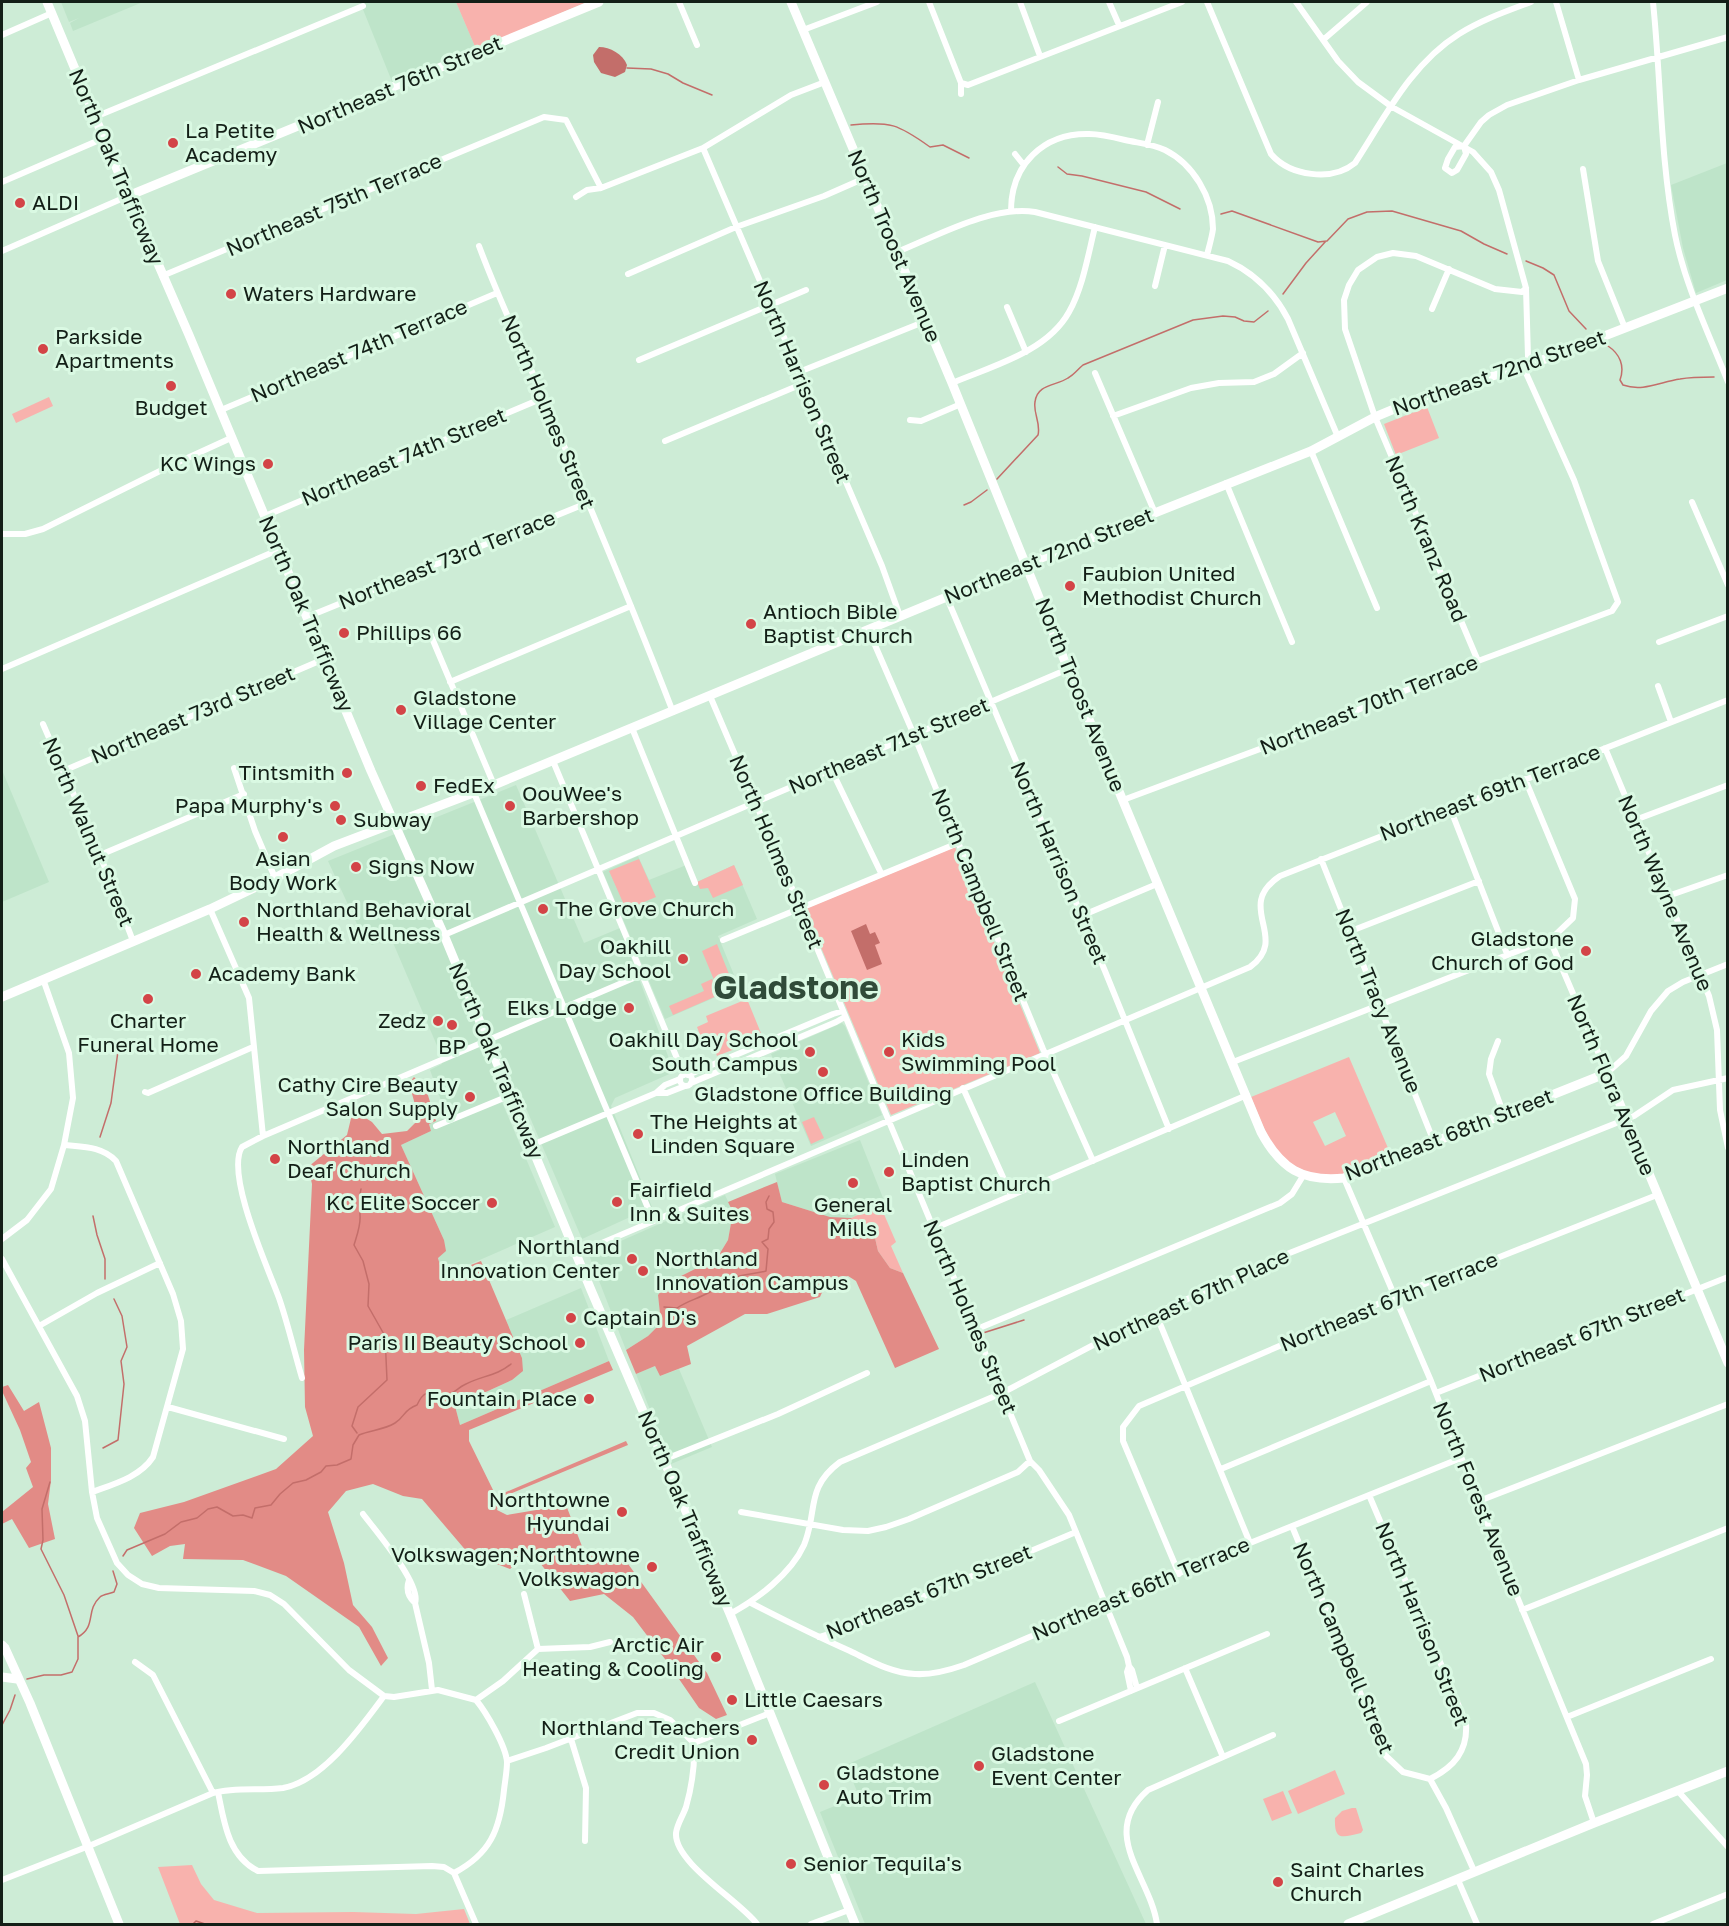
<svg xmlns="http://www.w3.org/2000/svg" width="1729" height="1926" viewBox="0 0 1729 1926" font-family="'Golos Text',sans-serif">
<rect width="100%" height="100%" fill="#cdecd6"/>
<!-- built -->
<path fill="#bee4c9" d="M61,2H143L73,31L70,23L79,18L69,22Z
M360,2H456L476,49L393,84Z
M1727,163V280L1696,293L1683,248L1671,185Z
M2,770L49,882L2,902Z
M516,785L584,943L620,928L674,1072L615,1098L611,1106L652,1207L582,1239L517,1087L499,1095L555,1227L443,1276L438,1257L444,1240L401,1145L431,1131L429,1124L447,1117L430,1070L442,1064L441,1055L391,938L372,945L362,935L328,861Z
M638,856L649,880L689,864L697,882L734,865L757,919L718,936L739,987L665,1019L603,872Z
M842,1023L845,1026L882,1115L811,1146L771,1054Z
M860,1140L885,1203L848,1219L830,1217L782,1202L775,1174Z
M725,1195L733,1212L728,1240L717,1258L667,1283L658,1295L661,1323L648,1336L626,1350L589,1255Z
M581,1288L609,1361L460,1425L455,1406L512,1380L522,1358L506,1320Z
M655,1366L660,1376L679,1369L712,1447L671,1464L636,1374Z
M1035,1682L1146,1924H865L820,1812L859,1796L846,1765Z"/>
<!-- green -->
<path fill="#f8b2ad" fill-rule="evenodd" d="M456,2H587L476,49Z
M49,397L53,406L16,423L12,414Z
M1427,407L1439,438L1396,455L1384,424Z
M955,847L1040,1053L891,1115L805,909Z
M639,859L656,897L627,909L625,907L609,871Z
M734,865L743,885L713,898L708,888L700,889L697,882Z
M717,944L729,974L714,980L702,951Z
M712,979L719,995L673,1015L669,1006L704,991L701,984Z
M747,999L763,1038L717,1056L711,1040L703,1043L697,1027L708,1022L706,1016Z
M1349,1057L1391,1155C1375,1162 1356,1172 1339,1175C1332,1176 1323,1175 1316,1174C1275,1165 1266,1132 1251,1097ZM1335,1112L1346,1136L1325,1146L1313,1122Z
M814,1117L824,1138L811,1144L802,1122Z
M880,1205L896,1242L891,1246L903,1273L890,1268L878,1251L875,1238L851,1218Z
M1335,1770L1345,1794L1298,1814L1288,1791Z
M1283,1791L1292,1813L1272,1821L1263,1799Z
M1352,1808H1356L1363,1830L1361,1833C1343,1837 1334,1842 1335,1818L1342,1811Z
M192,1865L201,1884L214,1900L257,1913L353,1912L416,1914L464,1909L470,1924H180L158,1867Z"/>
<!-- forest -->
<path fill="#e28b86" d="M414,1077L426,1089L436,1121L429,1124L431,1131L401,1145L444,1240L446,1251L438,1258L443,1276L481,1261L522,1358L523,1371L512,1380L455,1406L460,1425L609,1361L613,1370L469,1430V1441L495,1494L499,1495L626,1441L628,1445L500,1498L497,1510L507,1515L566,1505L585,1554L596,1555L618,1550L707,1673L727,1715L716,1719L699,1708L668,1663L633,1617L604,1594L570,1601L540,1563L524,1558L510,1569L468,1553L422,1499L403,1496L373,1484L346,1491L328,1512L344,1563L353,1605L372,1627L388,1658L381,1666L359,1627L286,1576L243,1560L183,1559L185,1544L170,1546L152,1556L134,1528L140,1513L184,1502L276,1469L313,1436L305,1407L304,1350L312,1184L308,1167L347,1135L353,1110L372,1122L382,1134L407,1131L419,1119L409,1083Z
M777,1182L782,1202L830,1217L851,1218L875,1238L878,1251L890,1268L903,1273L939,1349L895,1368L856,1281L848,1276C832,1280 827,1281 820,1297L767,1314H745L687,1346L691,1364L660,1376L655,1366L636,1374L626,1350L648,1336L661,1323L658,1295L667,1283L717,1258L728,1240L733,1212L728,1202Z
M8,1385L24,1411L39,1402L51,1448V1480L48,1504L55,1539L29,1548L12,1519L2,1524V1512L33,1487L26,1468L31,1462L20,1430L2,1391V1387Z"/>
<!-- water -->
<path fill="#c36e6a" d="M599,47C610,47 623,54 627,65L625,72L615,77L601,73L594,62L593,55Z
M866,924L870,934L875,932L880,943L875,945L882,964L867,970L851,931Z"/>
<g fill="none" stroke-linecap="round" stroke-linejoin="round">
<!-- stream -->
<path stroke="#c36e6a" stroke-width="1.5" d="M627,68L651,69L668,74L683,83L712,95
M851,125C890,121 898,124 930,147L943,145L969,158
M1058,167L1067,174L1082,176L1146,192L1180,209
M1221,214L1232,211L1318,242L1327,241L1348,219L1367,212L1392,211L1461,231L1484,244L1507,254
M1526,261L1543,268L1554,275L1569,311L1586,329
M1283,294L1306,263L1326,241
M1608,346C1620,354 1625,366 1620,380L1623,385C1643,392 1660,382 1680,379C1691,377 1703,377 1714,377
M997,479L1038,435C1041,423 1033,413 1035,402C1037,384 1056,386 1068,378C1074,375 1078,369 1083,365L1193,320L1223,316L1235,317L1244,321L1254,322L1268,311
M964,505L971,502L987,490
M100,1137L111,1103L118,1051
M93,1216L97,1235L105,1259V1279
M664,1307L677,1308C687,1301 697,1299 708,1293C717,1288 723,1282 733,1278C743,1274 755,1274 766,1271L768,1249L762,1242L768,1239L769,1229L774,1222L773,1212L767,1209L766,1202L769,1196
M983,1333L1024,1320
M357,1433L352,1426L358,1407L387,1380L385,1336L368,1306L369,1284L363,1261L354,1245C357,1235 361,1225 360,1215C360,1205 358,1199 361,1189
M103,1448L118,1440L124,1384L121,1361L127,1347L122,1316L114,1299
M50,1482L42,1509L43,1540L41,1549L64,1595L78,1636
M123,1556L127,1550L165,1534L181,1522L197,1518L208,1509L217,1507L233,1516L243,1515L252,1518L255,1508L271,1505L280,1494L293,1483L306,1480L321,1472L326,1466L337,1465L351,1459L353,1445L359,1435C370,1430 384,1430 395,1423C405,1417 403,1410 417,1405C427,1383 435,1398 448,1394C455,1393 458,1388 464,1385C480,1376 497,1376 511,1364
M27,1679L44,1675H61L72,1672L78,1659V1637C97,1626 85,1611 100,1597C103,1594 109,1594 114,1592L117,1584L113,1571
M2,1725L10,1710L15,1695
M193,1924L196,1921L205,1924"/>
<!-- street -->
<path stroke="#fff" stroke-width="6" d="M679,2L697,45
M929,2L961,83V94
M1020,2L1040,56
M1109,2L1119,25
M1207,2L1271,154C1290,176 1332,182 1355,163C1385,117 1411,64 1459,34C1481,20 1507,11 1531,2
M1556,2L1579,80
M1653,2C1661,79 1660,158 1675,235C1685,285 1709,334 1728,382
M803,30L877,2
M2,35L52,13
M1323,40L1367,2
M961,83L968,85L1182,2
M95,117L363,6
M1147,145L1158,102
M1464,146L1481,122L1489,115L1507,105L1579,80L1728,37
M1464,146L1466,154L1457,170L1452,173L1445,168L1448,159L1455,147Z
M703,148L882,566L900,616
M1015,154L1023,164
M1583,169L1598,261L1625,328
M2,182L104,138
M576,197L587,190L601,188L703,148L791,95L825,82
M1011,211C1011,165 1043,133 1089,134C1101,134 1113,137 1125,140C1138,143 1153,144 1165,150C1193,164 1213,197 1213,229C1212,237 1209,247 1207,255
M479,246C498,297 521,346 543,397C588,501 632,606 673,712
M2,251L128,196
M897,252C937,236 992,205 1035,212L1228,261C1254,273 1275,294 1288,319L1338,437
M628,274L736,227L824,196L865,178
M162,276L544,117L566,120L601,188
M1155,286L1165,245
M1007,307L1026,352
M1432,309L1449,269
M639,360L806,290
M799,372L926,321
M1095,373L1155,513
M952,383C992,366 1047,352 1069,312C1083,287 1088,255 1095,227
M221,410L497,293
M1113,416L1191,388L1219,383L1254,382L1274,374L1303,353
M910,420L921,421L961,404
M665,441L802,384
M1311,451L1377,608
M1226,483L1292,642
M1692,502L1728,585
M265,516L543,398
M2,534H25L43,529L172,465L231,438
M947,598L1105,971L1169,1129
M307,617L587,503
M868,629L914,735L1043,1049L1093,1161
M429,631L494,785
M1659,642L1728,616
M1478,661L1375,417L1345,329L1344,300L1349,285L1358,270L1377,257L1393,253L1416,256L1495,289L1522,292L1526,288
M2,669L278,550
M450,682L631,606
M1658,686L1671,722
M710,696L800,907L1030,1461L1039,1470L1069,1515L1127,1657L1129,1666L1127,1672L1131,1691
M43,724L100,855L133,941
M632,728L695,883
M1605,748L1709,996L1717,1030L1720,1110L1728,1148
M553,761L684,1075
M234,768L255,831L275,878
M63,771L324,659
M832,771L881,873
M1525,779L1575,899L1573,918L1550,940L1607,1073L1626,1056L1651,1011L1668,991L1683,982L1728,964
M474,793L653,1220
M1123,800L1284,740L1478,661L1612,611L1618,602L1574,480L1526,373L1528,357L1526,288L1499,190L1491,172L1473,152L1392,107L1358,82L1338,61L1296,2
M1450,808L1507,954
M1635,820L1728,785
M100,855L244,794
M1321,859L1434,1142
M1668,896L1728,875
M210,909L249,998L263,1136
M1081,916L1157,884
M1351,931L1479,881
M444,935L1068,669
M723,940L958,843
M1498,1041L1491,1059L1489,1074L1504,1115
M1233,1062L1551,938
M680 1080a6 6 0 1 1 12 0a6 6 0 1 1-12 0Z
M688,1075L833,1014L843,1011
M691,1083L836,1022L845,1017
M963,1088L1011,1195
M145,1092L148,1093L253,1047
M657,1093H667L685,1086
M436,1126L511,1095
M64,1145C82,1147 102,1146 116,1161L173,1294L181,1321L183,1349L153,1457C140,1477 114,1484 92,1492
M532,1145L656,1093L665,1085L680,1079
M1344,1178L1431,1381L1502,1560L1586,1764L1587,1775L1585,1796L1594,1823
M933,1229L1247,1095
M2,1239L27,1220L51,1189L64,1145L73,1098L69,1053L43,979
M576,1254L1250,967C1291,937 1233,907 1280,876L1728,700
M2,1259L77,1396L85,1421L92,1492L97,1518L117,1563L128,1575L142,1584L159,1588L254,1591L270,1595L284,1604L349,1670L384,1696L394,1697L438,1690L476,1700L503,1681L538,1649L590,1647L610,1642
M1156,1314L1250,1543
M39,1326L97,1293L160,1263
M977,1329L1280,1203L1292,1194L1303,1176
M302,1378C294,1351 288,1324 279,1298C268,1268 225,1174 242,1147L263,1136L643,974
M1436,1393L1728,1277
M168,1407L284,1439
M663,1460L778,1414L867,1373
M1221,1469L1431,1381
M1369,1495L1466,1723C1468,1751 1454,1767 1430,1779
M1479,1501L1728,1404
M741,1512L843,1530L868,1531L886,1527L909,1519L1018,1472L1030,1461
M363,1514C375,1530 422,1585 415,1603L429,1663L432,1690
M1292,1526L1386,1756L1403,1772L1430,1779
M1179,1574L1123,1441V1427L1139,1406L1448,1274L1497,1258L1657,1195
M409,1580C406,1589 408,1597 415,1603
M524,1594L538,1649
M751,1603C784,1620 816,1636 850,1651C871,1661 891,1673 915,1674C932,1675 947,1671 964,1665L1250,1543L1461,1458
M1522,1610L1728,1528
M730,1614C756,1600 791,1574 804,1545C818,1511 805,1488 840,1462L1002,1393L1139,1321L1282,1256L1634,1116L1673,1090L1728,1078
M819,1637L851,1627L1076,1532
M135,1662L153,1675L213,1793
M1129,1666L1132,1670L1137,1688
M1185,1668L1223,1757
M1567,1717L1711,1659
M1059,1721L1267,1634
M571,1739L586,1788L585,1841
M694,1743C695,1765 692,1786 686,1807C683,1816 677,1824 676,1833C674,1863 740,1901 757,1924
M694,1743L770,1713
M507,1761L546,1748L637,1713H654L670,1720L694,1743
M1430,1779L1446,1808L1475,1873
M1677,1790L1728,1847
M218,1792C224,1822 228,1856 258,1871L432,1866L444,1867L454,1873
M454,1873C490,1854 500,1830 504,1790C505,1781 507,1771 507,1762C506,1746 486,1712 476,1700
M454,1873L476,1924
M2,1880L89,1846L213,1793C236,1787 260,1791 283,1788C323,1781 361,1727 384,1696
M1458,1880L1477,1924
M811,1924L849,1910
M1157,1924C1150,1876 1098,1834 1148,1790L1273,1735
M1653,1924L1728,1894"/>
<!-- secondary -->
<path stroke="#fff" stroke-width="9" d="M47,2L113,160L189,335L371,771L444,935L591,1290L730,1614L855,1924
M791,2L952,383L1068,669L1261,1132C1281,1169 1302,1182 1344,1178L1607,1073L1728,1363
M128,196L599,2
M2,997L210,909L275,878L334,846L494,785L1026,564L1311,451L1375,417L1430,394L1527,366L1728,288
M2,1645L5,1648L30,1703L119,1924
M2,1677L17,1679
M1348,1924L1594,1823L1728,1771"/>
</g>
<!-- markers -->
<g fill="#d34447" stroke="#daf9e3" stroke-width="2">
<circle cx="173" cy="143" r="6"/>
<circle cx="20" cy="203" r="6"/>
<circle cx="231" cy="294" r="6"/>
<circle cx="43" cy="349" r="6"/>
<circle cx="171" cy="386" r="6"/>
<circle cx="268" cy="464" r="6"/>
<circle cx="1070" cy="586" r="6"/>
<circle cx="751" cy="624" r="6"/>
<circle cx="344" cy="633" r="6"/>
<circle cx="401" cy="710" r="6"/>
<circle cx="347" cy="773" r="6"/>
<circle cx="421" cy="786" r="6"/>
<circle cx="335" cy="806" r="6"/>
<circle cx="510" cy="806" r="6"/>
<circle cx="341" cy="820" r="6"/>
<circle cx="283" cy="837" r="6"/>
<circle cx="356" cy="867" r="6"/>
<circle cx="543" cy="909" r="6"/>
<circle cx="244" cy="922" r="6"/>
<circle cx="1586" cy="951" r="6"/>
<circle cx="683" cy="959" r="6"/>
<circle cx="196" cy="974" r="6"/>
<circle cx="148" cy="999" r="6"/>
<circle cx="629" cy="1008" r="6"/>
<circle cx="438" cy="1021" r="6"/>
<circle cx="452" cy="1025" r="6"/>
<circle cx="810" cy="1052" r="6"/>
<circle cx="889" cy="1052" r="6"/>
<circle cx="823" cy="1072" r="6"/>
<circle cx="470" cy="1097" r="6"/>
<circle cx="638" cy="1134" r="6"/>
<circle cx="275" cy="1159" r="6"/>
<circle cx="889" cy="1172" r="6"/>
<circle cx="853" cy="1183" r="6"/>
<circle cx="617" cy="1202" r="6"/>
<circle cx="492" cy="1203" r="6"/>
<circle cx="632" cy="1259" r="6"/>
<circle cx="643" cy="1271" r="6"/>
<circle cx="571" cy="1318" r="6"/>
<circle cx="580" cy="1343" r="6"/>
<circle cx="589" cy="1399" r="6"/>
<circle cx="622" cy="1512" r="6"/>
<circle cx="652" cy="1567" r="6"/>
<circle cx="716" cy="1657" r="6"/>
<circle cx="732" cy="1700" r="6"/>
<circle cx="752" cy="1740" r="6"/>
<circle cx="979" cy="1766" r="6"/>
<circle cx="824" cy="1785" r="6"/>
<circle cx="791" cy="1864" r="6"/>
<circle cx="1278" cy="1882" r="6"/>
</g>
<g text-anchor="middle" stroke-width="6" stroke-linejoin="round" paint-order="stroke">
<!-- street labels -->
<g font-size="21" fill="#131f17" stroke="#daf9e3">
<text transform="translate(400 85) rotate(-23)" y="7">Northeast 76th Street</text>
<text transform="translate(116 167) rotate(67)" y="7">North Oak Trafficway</text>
<text transform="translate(334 205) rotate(-23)" y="7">Northeast 75th Terrace</text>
<text transform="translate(894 246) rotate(67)" y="7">North Troost Avenue</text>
<text transform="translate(359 351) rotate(-23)" y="7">Northeast 74th Terrace</text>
<text transform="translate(1499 373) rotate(-19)" y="7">Northeast 72nd Street</text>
<text transform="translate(802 382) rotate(67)" y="7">North Harrison Street</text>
<text transform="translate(548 412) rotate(67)" y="7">North Holmes Street</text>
<text transform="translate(404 457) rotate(-23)" y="7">Northeast 74th Street</text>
<text transform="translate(1426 539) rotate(67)" y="7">North Kranz Road</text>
<text transform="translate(1049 556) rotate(-22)" y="7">Northeast 72nd Street</text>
<text transform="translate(447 560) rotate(-22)" y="7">Northeast 73rd Terrace</text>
<text transform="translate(306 614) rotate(67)" y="7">North Oak Trafficway</text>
<text transform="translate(1080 695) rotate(68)" y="7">North Troost Avenue</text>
<text transform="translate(1369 705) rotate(-22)" y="7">Northeast 70th Terrace</text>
<text transform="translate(193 715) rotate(-23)" y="7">Northeast 73rd Street</text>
<text transform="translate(889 746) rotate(-23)" y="7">Northeast 71st Street</text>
<text transform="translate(1490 793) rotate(-21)" y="7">Northeast 69th Terrace</text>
<text transform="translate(88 832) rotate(67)" y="7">North Walnut Street</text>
<text transform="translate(776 852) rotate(67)" y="7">North Holmes Street</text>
<text transform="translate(1059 863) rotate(67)" y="7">North Harrison Street</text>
<text transform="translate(1665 893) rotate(67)" y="7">North Wayne Avenue</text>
<text transform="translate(980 895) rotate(68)" y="7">North Campbell Street</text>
<text transform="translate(1378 1001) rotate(68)" y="7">North Tracy Avenue</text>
<text transform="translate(496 1061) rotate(67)" y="7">North Oak Trafficway</text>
<text transform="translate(1611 1085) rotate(67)" y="7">North Flora Avenue</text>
<text transform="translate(1449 1135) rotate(-21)" y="7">Northeast 68th Street</text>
<text transform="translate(1191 1300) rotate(-25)" y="7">Northeast 67th Place</text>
<text transform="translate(1389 1302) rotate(-22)" y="7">Northeast 67th Terrace</text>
<text transform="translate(970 1317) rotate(67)" y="7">North Holmes Street</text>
<text transform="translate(1582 1335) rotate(-22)" y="7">Northeast 67th Street</text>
<text transform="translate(1478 1499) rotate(68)" y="7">North Forest Avenue</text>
<text transform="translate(685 1509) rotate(67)" y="7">North Oak Trafficway</text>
<text transform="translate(1141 1589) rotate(-23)" y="7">Northeast 66th Terrace</text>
<text transform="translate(929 1592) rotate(-22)" y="7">Northeast 67th Street</text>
<text transform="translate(1422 1624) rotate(68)" y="7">North Harrison Street</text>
<text transform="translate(1343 1648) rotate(67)" y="7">North Campbell Street</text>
</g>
<!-- poi labels -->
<g font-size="21" fill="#131f17" stroke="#daf9e3" text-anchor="start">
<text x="185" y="138">La Petite<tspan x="185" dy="24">Academy</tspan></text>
<text x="32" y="210">ALDI</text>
<text x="243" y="301">Waters Hardware</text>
<text x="55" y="344">Parkside<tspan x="55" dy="24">Apartments</tspan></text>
<text x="171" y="415" text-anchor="middle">Budget</text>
<text x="256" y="471" text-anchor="end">KC Wings</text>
<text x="1082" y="581">Faubion United<tspan x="1082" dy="24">Methodist Church</tspan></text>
<text x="763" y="619">Antioch Bible<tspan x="763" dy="24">Baptist Church</tspan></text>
<text x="356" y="640">Phillips 66</text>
<text x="413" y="705">Gladstone<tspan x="413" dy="24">Village Center</tspan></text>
<text x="335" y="780" text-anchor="end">Tintsmith</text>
<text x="433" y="793">FedEx</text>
<text x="522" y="801">OouWee's<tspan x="522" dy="24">Barbershop</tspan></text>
<text x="323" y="813" text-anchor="end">Papa Murphy's</text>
<text x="353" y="827">Subway</text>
<text x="283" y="866" text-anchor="middle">Asian<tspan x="283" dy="24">Body Work</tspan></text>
<text x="368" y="874">Signs Now</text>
<text x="555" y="916">The Grove Church</text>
<text x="256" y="917">Northland Behavioral<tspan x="256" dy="24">Health &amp; Wellness</tspan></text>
<text x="1574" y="946" text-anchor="end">Gladstone<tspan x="1574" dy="24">Church of God</tspan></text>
<text x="671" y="954" text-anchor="end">Oakhill<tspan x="671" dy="24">Day School</tspan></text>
<text x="208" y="981">Academy Bank</text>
<text x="617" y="1015" text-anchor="end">Elks Lodge</text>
<text x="148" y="1028" text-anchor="middle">Charter<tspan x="148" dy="24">Funeral Home</tspan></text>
<text x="426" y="1028" text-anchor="end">Zedz</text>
<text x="798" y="1047" text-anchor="end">Oakhill Day School<tspan x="798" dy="24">South Campus</tspan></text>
<text x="901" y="1047">Kids<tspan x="901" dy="24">Swimming Pool</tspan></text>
<text x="452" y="1054" text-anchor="middle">BP</text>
<text x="458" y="1092" text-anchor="end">Cathy Cire Beauty<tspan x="458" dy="24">Salon Supply</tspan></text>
<text x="823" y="1101" text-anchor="middle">Gladstone Office Building</text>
<text x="650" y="1129">The Heights at<tspan x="650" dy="24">Linden Square</tspan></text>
<text x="287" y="1154">Northland<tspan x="287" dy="24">Deaf Church</tspan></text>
<text x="901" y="1167">Linden<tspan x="901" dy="24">Baptist Church</tspan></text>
<text x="629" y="1197">Fairfield<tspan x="629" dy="24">Inn &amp; Suites</tspan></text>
<text x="480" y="1210" text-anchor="end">KC Elite Soccer</text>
<text x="853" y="1212" text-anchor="middle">General<tspan x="853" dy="24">Mills</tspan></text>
<text x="620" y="1254" text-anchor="end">Northland<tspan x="620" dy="24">Innovation Center</tspan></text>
<text x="655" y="1266">Northland<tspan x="655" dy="24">Innovation Campus</tspan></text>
<text x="583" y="1325">Captain D's</text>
<text x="568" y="1350" text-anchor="end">Paris II Beauty School</text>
<text x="577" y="1406" text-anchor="end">Fountain Place</text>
<text x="610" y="1507" text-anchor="end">Northtowne<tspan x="610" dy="24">Hyundai</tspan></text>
<text x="640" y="1562" text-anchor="end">Volkswagen;Northtowne<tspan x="640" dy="24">Volkswagon</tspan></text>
<text x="704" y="1652" text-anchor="end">Arctic Air<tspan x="704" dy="24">Heating &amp; Cooling</tspan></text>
<text x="744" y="1707">Little Caesars</text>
<text x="740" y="1735" text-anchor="end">Northland Teachers<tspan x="740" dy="24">Credit Union</tspan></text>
<text x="991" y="1761">Gladstone<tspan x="991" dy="24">Event Center</tspan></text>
<text x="836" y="1780">Gladstone<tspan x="836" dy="24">Auto Trim</tspan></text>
<text x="803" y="1871">Senior Tequila's</text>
<text x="1290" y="1877">Saint Charles<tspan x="1290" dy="24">Church</tspan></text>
</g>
<!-- town labels -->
<g font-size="33" font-weight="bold" fill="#304b39" stroke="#daf9e3">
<text x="796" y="999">Gladstone</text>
</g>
</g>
<!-- border -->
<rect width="1729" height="1926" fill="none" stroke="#131f17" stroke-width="6"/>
</svg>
